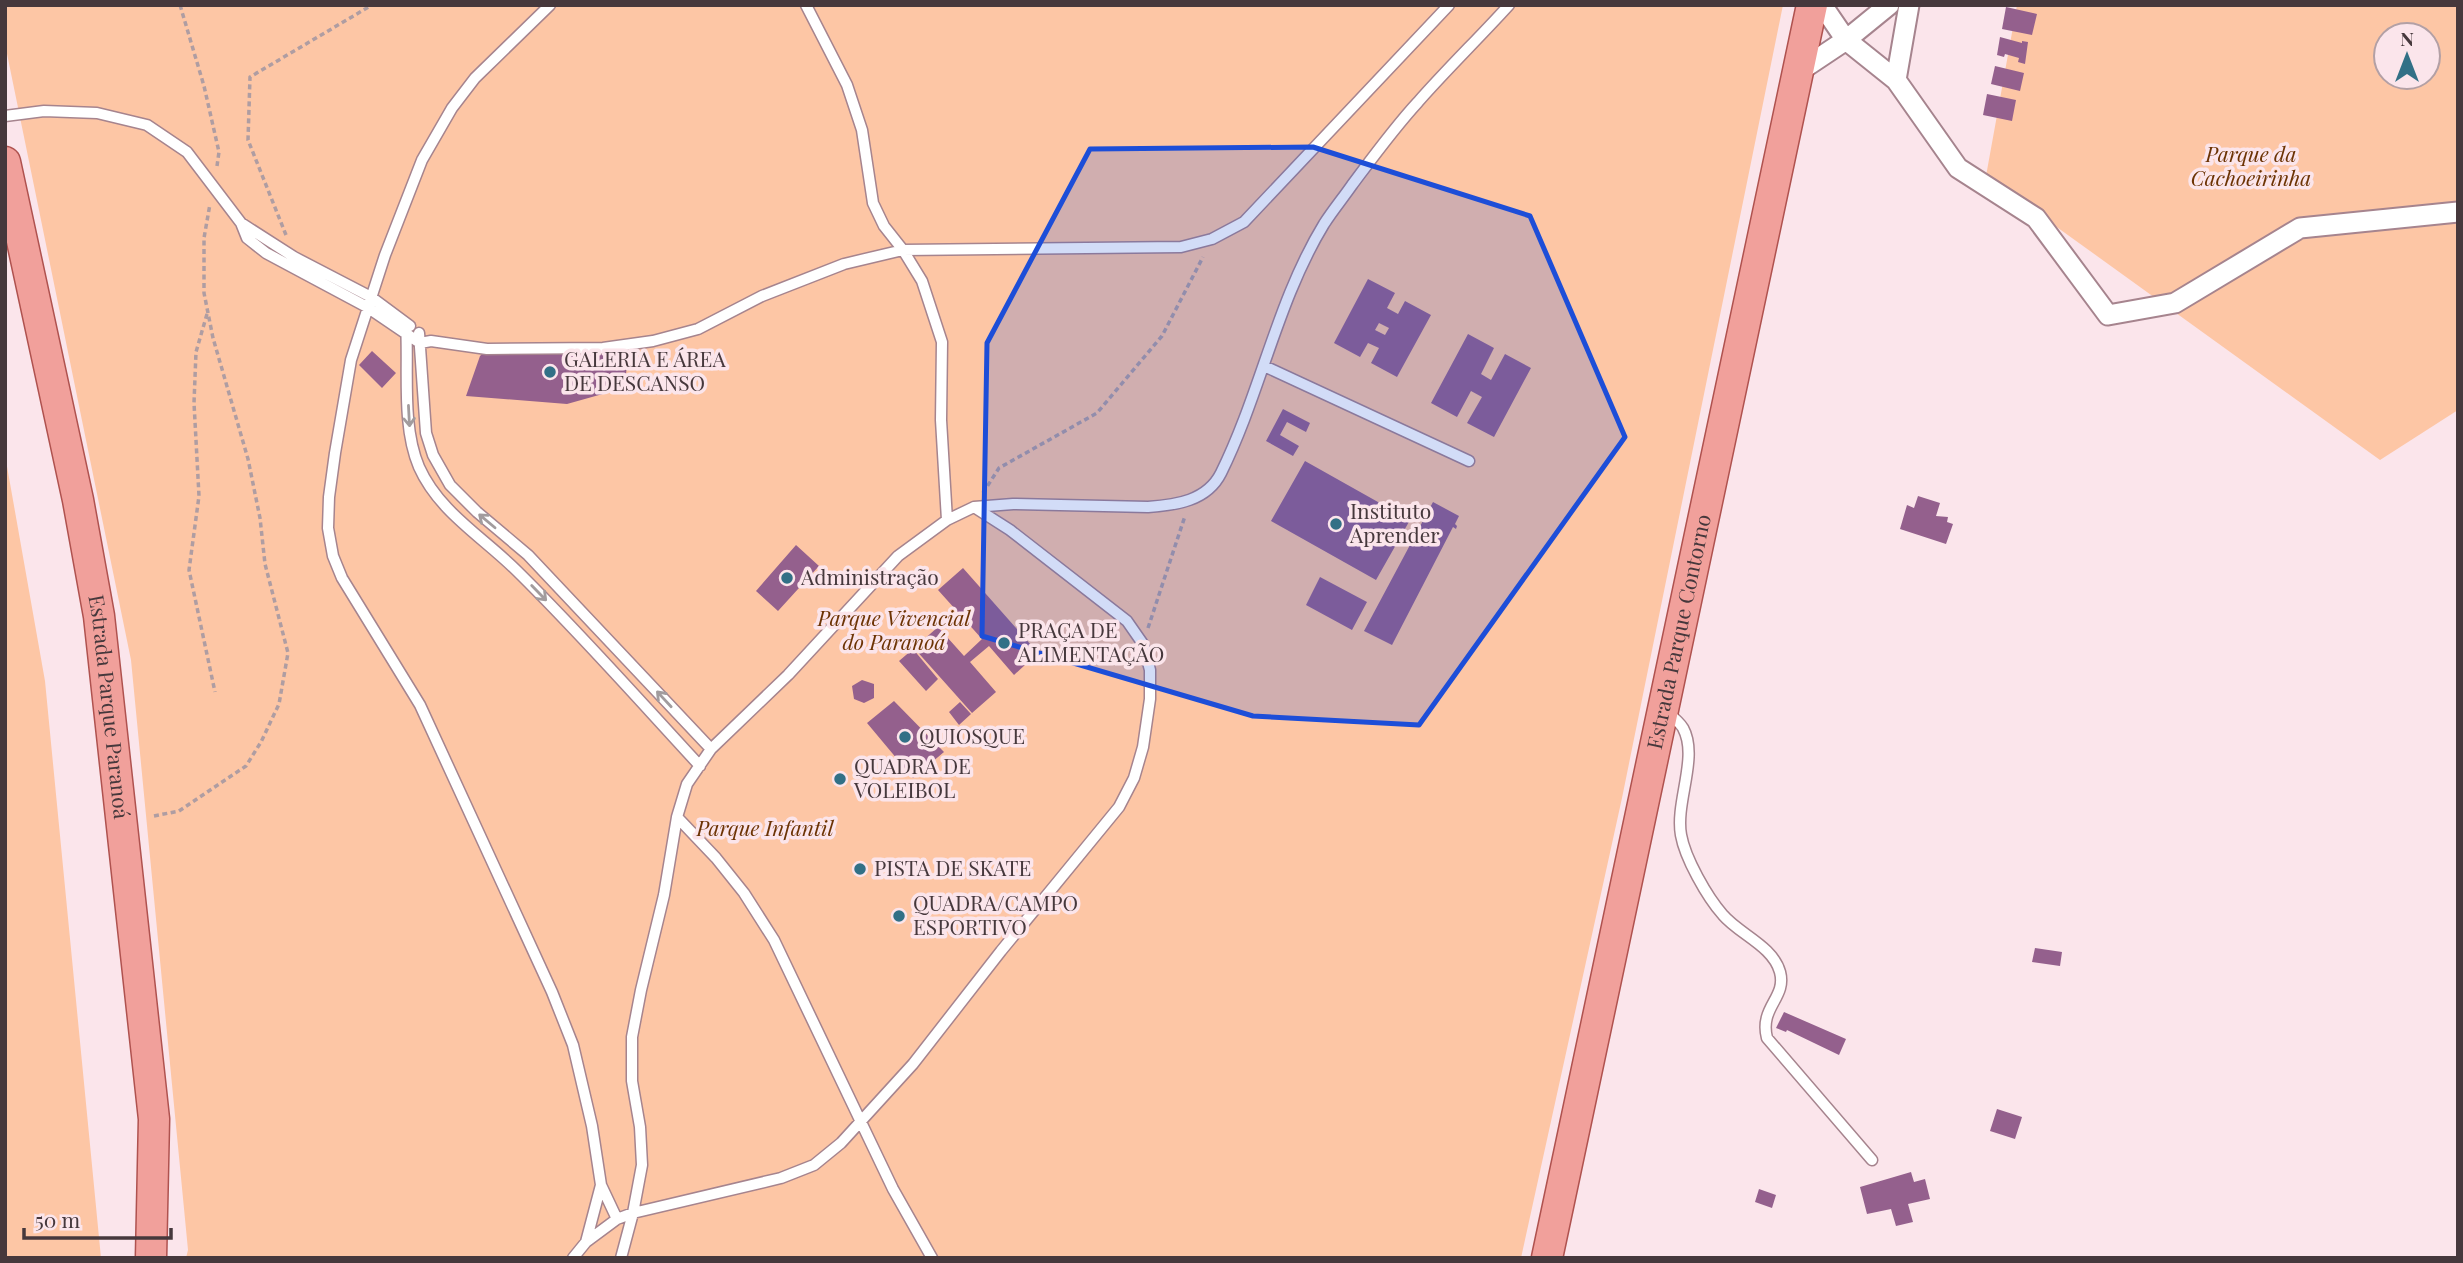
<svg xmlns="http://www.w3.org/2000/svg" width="2463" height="1263" viewBox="0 0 2463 1263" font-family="'Playfair Display',serif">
<rect width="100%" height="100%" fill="#fbe5eb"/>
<!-- green -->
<path fill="#fdc6a5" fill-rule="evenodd" d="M5,5H1783L1622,798L1521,1258H186L188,1250L131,660L5,44Z
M2017,5H2458V410L2380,460L1986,176ZM2386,35H2428V77H2386Z
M5,455L45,681L101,1258H5Z"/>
<!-- building -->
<path fill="#94608d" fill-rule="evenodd" d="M2006,7L2037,14L2032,35L2002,29Z
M2000,37L2022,43V41L2028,42L2025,64L2018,62L2019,58L2005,54L2004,57L1997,55Z
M1995,66L2024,73L2020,91L1991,84Z
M1987,94L2016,100L2012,121L1983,115Z
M1368,279L1395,293L1387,308L1398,314L1405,301L1431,315L1397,377L1371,363L1379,348L1368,343L1360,357L1334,343ZM1379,323L1389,328L1385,335L1375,330Z
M1468,334L1494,348L1481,374L1491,380L1505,354L1531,368L1494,437L1467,423L1482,397L1471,391L1457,417L1431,403Z
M630,345L624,388L567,404L466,396L480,356L487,349Z
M372,351L396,373L382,388L359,365Z
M1283,409L1310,423L1306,432L1287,422L1280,435L1299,446L1293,456L1266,441Z
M1305,461L1410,520L1376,580L1271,521Z
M1918,496L1940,503L1936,516L1948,517L1947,522L1953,524L1946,544L1900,529L1907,505L1914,508Z
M1433,502L1459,516L1455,524L1457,526L1456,529L1453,527L1392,645L1364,631Z
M796,545L819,566L778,611L756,591Z
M963,568L1038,653L1014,675L989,646L970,662L996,692L972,713L914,648L938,627L964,656L982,639L938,590Z
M1320,577L1367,602L1352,630L1306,605Z
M913,649L938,679L926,691L899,661Z
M862,680L874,684V698L864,703L854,699L852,686Z
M894,701L944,752L913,778L867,723Z
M960,702L971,714L959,725L949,712Z
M2035,948L2062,952L2060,966L2032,962Z
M1784,1012L1846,1039L1839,1055L1787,1030L1786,1032L1776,1028Z
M1997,1109L2022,1117L2015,1139L1990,1131Z
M1911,1172L1914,1182L1925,1179L1930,1199L1908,1204L1913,1222L1896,1226L1891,1209L1867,1214L1860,1187Z
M1759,1189L1776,1195L1772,1208L1755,1202Z"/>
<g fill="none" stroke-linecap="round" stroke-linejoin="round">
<defs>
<path id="service" d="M550,5L475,78L452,108L422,160L385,255L351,360L335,453L329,497L328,528L333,556L342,578L420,705L552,992L573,1045L592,1126L601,1185L586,1242L573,1258
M806,5L847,85L862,130L873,203L884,226L903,250L922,281L942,342L941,420L947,520
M5,116L44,111L97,113L147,125L187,152L241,223L247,238L266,253L367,307L420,343L431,341L487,349L603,348L653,341L698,329L762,296L844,264L903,250L1181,247L1212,239L1244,222L1449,5
M241,223L294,257L371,297L410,326
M406,323C409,368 401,425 419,467C439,512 483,537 517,571C580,633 639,700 700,766
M419,333L426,433L433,455L450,485L477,512L528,555L711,749
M1264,366L1469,461
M1668,713C1673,717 1680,723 1683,728C1699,757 1675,802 1681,835C1685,858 1707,897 1723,915C1739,934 1773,946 1780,972C1787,998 1759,1007 1767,1038L1872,1160
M677,817L716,858L744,893L774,940L893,1189L932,1258
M601,1185L617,1219
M586,1242L617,1219L633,1213L781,1178L814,1165L841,1143L913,1064L1001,951L1119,807L1134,778L1143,747L1150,699V670L1143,644L1127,621L1010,530L974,507
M621,1258L633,1213L642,1165L640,1127L632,1081V1037L641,990L664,895L677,817L687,784L711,749L788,675L898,556L947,520L974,507L1013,504L1148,507C1176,505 1207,501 1221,473C1261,392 1277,301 1324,224C1333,210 1343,198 1352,185C1373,157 1394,128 1418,102C1447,69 1479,38 1509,5"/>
<path id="minor" d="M1822,5L1846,40L1896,80L1958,168L2036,218L2108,315L2175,303L2300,228L2458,212
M1798,72L1846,40L1889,5
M1896,80L1909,5"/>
<g id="primary">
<path id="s1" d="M5,162L78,500L99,616L154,1119L151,1258"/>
<path id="s2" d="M1547,1258L1812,5"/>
</g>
</defs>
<!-- service casing -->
<use href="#service" stroke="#a6848e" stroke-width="13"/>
<!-- minor casing -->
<use href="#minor" stroke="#a6848e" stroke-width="23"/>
<!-- primary casing -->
<use href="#primary" stroke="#af524f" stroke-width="33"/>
<!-- path -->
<path stroke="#af9da2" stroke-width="3.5" stroke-dasharray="5 3.5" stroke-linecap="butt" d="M180,5L204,86L219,152L217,166
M286,235L248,140L250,77L372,5
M207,314L196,352L194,403L199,496L189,570L215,692
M983,493L999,468L1097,413L1162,336L1203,257
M1148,628L1185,516
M154,816L179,811L246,766L261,742L279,704L288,653L265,564L260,518L248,459L213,338L204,293V238L210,204"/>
<!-- service -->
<use href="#service" stroke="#fff" stroke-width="10"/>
<!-- minor -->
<use href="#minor" stroke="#fff" stroke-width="19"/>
<!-- primary -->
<use href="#primary" stroke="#f1a09b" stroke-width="30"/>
</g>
<!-- one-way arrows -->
<defs><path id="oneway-shaft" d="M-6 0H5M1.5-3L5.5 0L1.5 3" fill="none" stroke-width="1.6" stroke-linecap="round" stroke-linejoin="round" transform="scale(1.75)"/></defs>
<g stroke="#a29c9e">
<use href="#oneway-shaft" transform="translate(409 416) rotate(87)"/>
<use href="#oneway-shaft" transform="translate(487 521) rotate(-140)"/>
<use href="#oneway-shaft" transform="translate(539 593) rotate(46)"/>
<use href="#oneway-shaft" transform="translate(664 699) rotate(-133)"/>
</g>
<!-- marked area -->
<path fill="#1d4ed8" fill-opacity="0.2" stroke="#1d4ed8" stroke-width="5" stroke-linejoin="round" d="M1313,147L1530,216L1625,437L1419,725L1253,716L982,636L987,343L1090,149Z"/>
<!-- markers -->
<g fill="#327086" stroke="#fbe5eb" stroke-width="2.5">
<circle cx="550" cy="372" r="7"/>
<circle cx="1336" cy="524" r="7"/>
<circle cx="787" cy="578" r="7"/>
<circle cx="1004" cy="643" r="7"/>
<circle cx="905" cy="737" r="7"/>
<circle cx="840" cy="779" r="7"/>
<circle cx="860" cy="869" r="7"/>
<circle cx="899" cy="916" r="7"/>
</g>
<g text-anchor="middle" stroke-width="7" stroke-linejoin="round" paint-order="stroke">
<!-- park labels -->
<g font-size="21" font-style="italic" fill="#6c3304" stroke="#fbe5eb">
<text x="2251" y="162">Parque da<tspan x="2251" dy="24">Cachoeirinha</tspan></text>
<text x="894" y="626">Parque Vivencial<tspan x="894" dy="24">do Paranoá</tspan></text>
<text x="765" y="836">Parque Infantil</text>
</g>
<!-- poi labels -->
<g font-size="21" fill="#46383c" stroke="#fbe5eb" text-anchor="start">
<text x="564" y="367">GALERIA E ÁREA<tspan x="564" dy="24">DE DESCANSO</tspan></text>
<text x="1350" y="519">Instituto<tspan x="1350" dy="24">Aprender</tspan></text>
<text x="801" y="585">Administração</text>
<text x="1018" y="638">PRAÇA DE<tspan x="1018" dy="24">ALIMENTAÇÃO</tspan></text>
<text x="919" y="744">QUIOSQUE</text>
<text x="854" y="774">QUADRA DE<tspan x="854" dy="24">VOLEIBOL</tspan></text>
<text x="874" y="876">PISTA DE SKATE</text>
<text x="913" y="911">QUADRA/CAMPO<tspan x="913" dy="24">ESPORTIVO</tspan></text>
</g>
<!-- street labels -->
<g font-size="21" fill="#46383c" stroke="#fbe5eb">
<text dy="7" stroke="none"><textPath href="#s2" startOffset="640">Estrada Parque Contorno</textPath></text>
<text dy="7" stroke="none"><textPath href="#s1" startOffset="555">Estrada Parque Paranoá</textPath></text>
</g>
</g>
<!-- border -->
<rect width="2463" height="1263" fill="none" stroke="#46383c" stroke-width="14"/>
<!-- north arrow -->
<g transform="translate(2407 56)"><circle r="33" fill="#fbe5eb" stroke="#b3a0a5" stroke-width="2"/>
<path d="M0-5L12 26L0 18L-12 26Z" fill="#327086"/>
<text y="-10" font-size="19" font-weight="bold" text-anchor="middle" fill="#46383c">N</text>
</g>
<!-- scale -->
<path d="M24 1228v10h147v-10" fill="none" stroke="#46383c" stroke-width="3.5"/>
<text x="35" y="1228" font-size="21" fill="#46383c" stroke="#fbe5eb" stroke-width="5" paint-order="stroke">50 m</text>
</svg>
